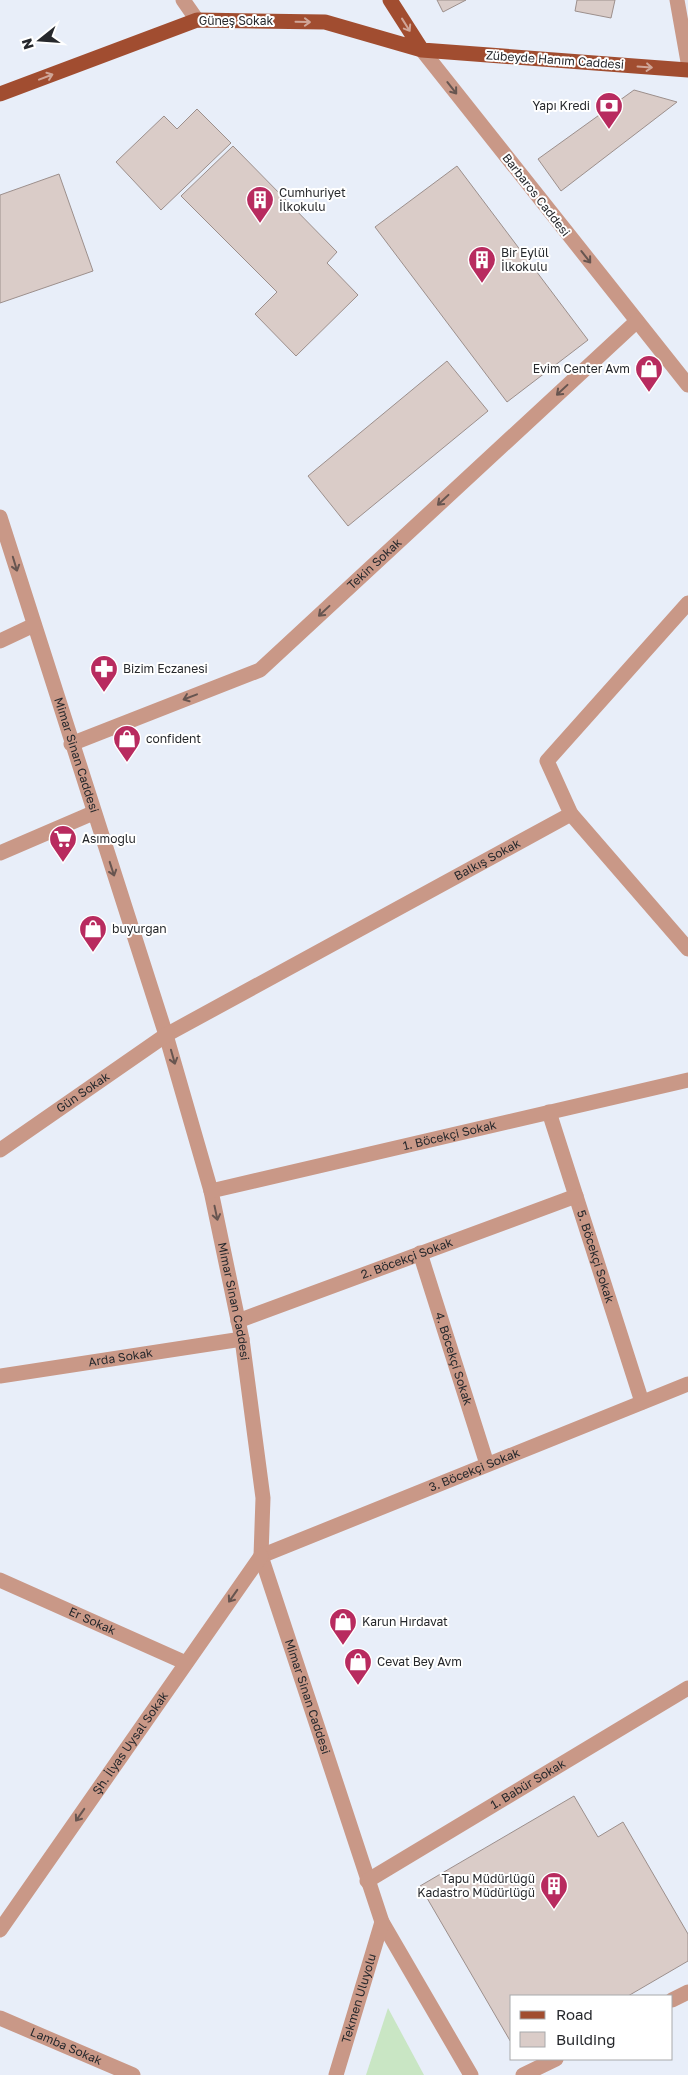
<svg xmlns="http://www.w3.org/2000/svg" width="688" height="2075" viewBox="0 0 688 2075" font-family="'Golos Text',sans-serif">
<rect width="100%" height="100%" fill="#e8eef9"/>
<!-- green -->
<path fill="#c9e6c4" d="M388,2008L424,2075H366Z"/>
<!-- building -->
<path fill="#daccc8" stroke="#9c8f8c" d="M437,0H466L443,12Z
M577,0H615L611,18L575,11Z
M634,90L677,102L561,191L538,159Z
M197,109L231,143L161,210L116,162L164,116L177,129Z
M233,146L337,252L327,263L358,295L296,356L255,314L277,292L181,196Z
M457,166L588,340L507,402L375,227Z
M59,174L93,271L0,303V195Z
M447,361L488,411L348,526L308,476Z
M574,1796L598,1837L623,1822L688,1934V1961L628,1996H512V2044L420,1886Z"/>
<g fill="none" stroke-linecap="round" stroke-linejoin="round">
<!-- minor -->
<g stroke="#c99887" stroke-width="15">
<path d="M183,0L197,20"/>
<path d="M677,0L688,62"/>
<path d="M422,50L688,385"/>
<path id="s1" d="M0,517L166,1035L211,1191L242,1339L263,1498L261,1556L382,1922L471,2075"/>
<path d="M0,641L34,625"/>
<path id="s2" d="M71,744L260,670L637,321"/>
<path d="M571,814L688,949"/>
<path d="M0,853L93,813"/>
<path id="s3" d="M549,1112L642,1402"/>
<path id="s4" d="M0,1150L166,1035L571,814L547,761L688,603"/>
<path id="s5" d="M211,1191L688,1080"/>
<path id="s6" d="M420,1253L487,1464"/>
<path id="s7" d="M238,1321L576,1196"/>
<path id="s8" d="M0,1376L242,1339"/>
<path id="s9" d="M261,1556L688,1384"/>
<path id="s10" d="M0,1580L186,1663"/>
<path id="s11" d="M367,1881L688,1688"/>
<path id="s12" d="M0,1930L261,1556"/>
<path d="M672,2000L688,1992"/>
<path id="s13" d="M0,2018L133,2075"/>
<path id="s14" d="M336,2075L382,1922"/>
<path d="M523,2075L556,2059"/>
</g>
<!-- major -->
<path stroke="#a14d30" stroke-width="15" d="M390,0L422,50
M0,94L197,20L325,22L422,50L688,70"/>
</g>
<!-- one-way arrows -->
<defs><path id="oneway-shaft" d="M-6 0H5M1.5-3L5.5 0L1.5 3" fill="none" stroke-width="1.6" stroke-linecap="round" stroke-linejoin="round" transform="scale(1.25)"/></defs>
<g stroke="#d0a698">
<use href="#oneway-shaft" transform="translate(303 22) rotate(1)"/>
<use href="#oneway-shaft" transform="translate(406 25) rotate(58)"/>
<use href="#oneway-shaft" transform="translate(645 67) rotate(4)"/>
<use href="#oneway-shaft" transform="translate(46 77) rotate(-21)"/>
</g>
<g stroke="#675550">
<use href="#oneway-shaft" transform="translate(452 88) rotate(52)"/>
<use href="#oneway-shaft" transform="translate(586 257) rotate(52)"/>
<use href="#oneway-shaft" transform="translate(562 390) rotate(137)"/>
<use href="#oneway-shaft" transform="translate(443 500) rotate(137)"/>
<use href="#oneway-shaft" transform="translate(15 564) rotate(73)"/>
<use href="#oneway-shaft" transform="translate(324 611) rotate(137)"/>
<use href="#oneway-shaft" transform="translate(190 697) rotate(159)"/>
<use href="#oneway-shaft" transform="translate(112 869) rotate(72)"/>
<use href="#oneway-shaft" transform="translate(173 1057) rotate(74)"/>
<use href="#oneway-shaft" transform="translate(216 1213) rotate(78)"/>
<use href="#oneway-shaft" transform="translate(233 1596) rotate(125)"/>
<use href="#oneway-shaft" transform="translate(80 1815) rotate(125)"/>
</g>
<!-- icons -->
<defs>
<symbol id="bank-pin" viewBox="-11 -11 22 30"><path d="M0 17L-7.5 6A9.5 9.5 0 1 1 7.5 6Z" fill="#b82b5f" stroke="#fff"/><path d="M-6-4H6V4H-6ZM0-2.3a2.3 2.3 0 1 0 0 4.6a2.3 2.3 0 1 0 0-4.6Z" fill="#fff"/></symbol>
<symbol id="building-pin" viewBox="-11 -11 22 30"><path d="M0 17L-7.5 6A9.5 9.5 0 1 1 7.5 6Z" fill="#b82b5f" stroke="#fff"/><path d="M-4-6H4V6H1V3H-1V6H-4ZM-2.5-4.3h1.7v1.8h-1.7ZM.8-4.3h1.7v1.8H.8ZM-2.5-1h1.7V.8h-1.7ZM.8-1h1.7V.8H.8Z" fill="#fff"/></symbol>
<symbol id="shop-pin" viewBox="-11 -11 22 30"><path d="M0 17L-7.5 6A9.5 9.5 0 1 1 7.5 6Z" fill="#b82b5f" stroke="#fff"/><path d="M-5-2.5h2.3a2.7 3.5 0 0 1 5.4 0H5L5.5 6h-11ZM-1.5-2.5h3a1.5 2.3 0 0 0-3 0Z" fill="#fff"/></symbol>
<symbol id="pharmacy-pin" viewBox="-11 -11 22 30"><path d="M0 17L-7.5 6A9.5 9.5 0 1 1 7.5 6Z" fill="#b82b5f" stroke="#fff"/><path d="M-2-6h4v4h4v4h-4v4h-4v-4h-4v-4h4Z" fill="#fff"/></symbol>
<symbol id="supermarket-pin" viewBox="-11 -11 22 30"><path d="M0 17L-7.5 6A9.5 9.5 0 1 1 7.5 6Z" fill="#b82b5f" stroke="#fff"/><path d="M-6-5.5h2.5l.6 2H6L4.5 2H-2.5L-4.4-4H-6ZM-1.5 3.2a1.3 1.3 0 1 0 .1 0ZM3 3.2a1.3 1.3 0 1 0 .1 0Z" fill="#fff"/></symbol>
</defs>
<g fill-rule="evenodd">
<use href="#bank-pin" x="593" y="90" width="32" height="43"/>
<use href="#building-pin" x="244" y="184" width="32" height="43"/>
<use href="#building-pin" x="466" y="244" width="32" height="43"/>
<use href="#shop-pin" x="633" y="353" width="32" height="43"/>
<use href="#pharmacy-pin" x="88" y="653" width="32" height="43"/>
<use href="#shop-pin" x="111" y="723" width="32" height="43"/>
<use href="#supermarket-pin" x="47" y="823" width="32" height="43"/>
<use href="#shop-pin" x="77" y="913" width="32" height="43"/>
<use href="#shop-pin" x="327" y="1606" width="32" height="43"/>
<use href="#shop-pin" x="342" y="1646" width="32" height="43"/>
<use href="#building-pin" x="538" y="1870" width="32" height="43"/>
</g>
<g text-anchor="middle" stroke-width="4" stroke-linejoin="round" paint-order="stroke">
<!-- street labels -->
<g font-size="12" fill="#26282c" stroke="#fff">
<text x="236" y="25">Güneş Sokak</text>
<text transform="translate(555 60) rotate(4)" y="4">Zübeyde Hanım Caddesi</text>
<text transform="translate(536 195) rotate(52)" y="4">Barbaros Caddesi</text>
<text dy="4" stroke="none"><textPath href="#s2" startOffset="359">Tekin Sokak</textPath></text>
<text dy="4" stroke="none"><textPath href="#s1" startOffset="250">Mimar Sinan Caddesi</textPath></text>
<text dy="4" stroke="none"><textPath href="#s4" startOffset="568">Balkış Sokak</textPath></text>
<text dy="4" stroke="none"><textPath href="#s4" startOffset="101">Gün Sokak</textPath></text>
<text dy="4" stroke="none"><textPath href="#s5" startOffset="245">1. Böcekçi Sokak</textPath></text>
<text dy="4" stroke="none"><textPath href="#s3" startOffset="152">5. Böcekçi Sokak</textPath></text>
<text dy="4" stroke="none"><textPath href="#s7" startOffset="180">2. Böcekçi Sokak</textPath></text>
<text dy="4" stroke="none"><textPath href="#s1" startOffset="819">Mimar Sinan Caddesi</textPath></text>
<text dy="4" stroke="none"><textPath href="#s8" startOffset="122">Arda Sokak</textPath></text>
<text dy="4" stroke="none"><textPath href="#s6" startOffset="111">4. Böcekçi Sokak</textPath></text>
<text dy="4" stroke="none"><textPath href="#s9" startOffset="230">3. Böcekçi Sokak</textPath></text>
<text dy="4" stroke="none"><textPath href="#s10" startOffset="101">Er Sokak</textPath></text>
<text dy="4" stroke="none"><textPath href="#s1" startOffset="1224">Mimar Sinan Caddesi</textPath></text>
<text dy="4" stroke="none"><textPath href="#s12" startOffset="228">Şh. İlyas Uysal Sokak</textPath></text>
<text dy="4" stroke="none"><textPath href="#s11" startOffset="188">1. Babür Sokak</textPath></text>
<text dy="4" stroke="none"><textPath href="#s14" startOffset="80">Tekmen Uluyolu</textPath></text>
<text dy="4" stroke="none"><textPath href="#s13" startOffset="72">Lamba Sokak</textPath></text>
</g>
<!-- poi labels -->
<g font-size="12" fill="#26282c" stroke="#fff" text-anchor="start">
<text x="590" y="110" text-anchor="end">Yapı Kredi</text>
<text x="279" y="197">Cumhuriyet<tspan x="279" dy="14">İlkokulu</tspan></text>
<text x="501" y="257">Bir Eylül<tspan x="501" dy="14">İlkokulu</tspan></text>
<text x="630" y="373" text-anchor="end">Evim Center Avm</text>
<text x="123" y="673">Bizim Eczanesi</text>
<text x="146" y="743">confident</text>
<text x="82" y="843">Asımoğlu</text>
<text x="112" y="933">buyurgan</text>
<text x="362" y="1626">Karun Hırdavat</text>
<text x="377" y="1666">Cevat Bey Avm</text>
<text x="535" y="1883" text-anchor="end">Tapu Müdürlüğü<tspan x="535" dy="14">Kadastro Müdürlüğü</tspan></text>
</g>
</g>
<!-- legend -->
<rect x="510" y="1995" width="162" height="65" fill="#ffffff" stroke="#a8a9ab"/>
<rect x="520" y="2011" width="25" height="8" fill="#a14d30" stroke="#a8a9ab"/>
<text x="556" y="2020" font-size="15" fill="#26282c">Road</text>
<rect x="520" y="2032" width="25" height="15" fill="#daccc8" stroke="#a8a9ab"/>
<text x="556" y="2045" font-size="15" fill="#26282c">Building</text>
<!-- north arrow -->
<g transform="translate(40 40) rotate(253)" stroke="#ffffff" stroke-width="4" paint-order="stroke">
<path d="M0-4L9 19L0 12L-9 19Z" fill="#26282c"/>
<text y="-8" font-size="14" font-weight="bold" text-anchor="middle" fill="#26282c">N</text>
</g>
</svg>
